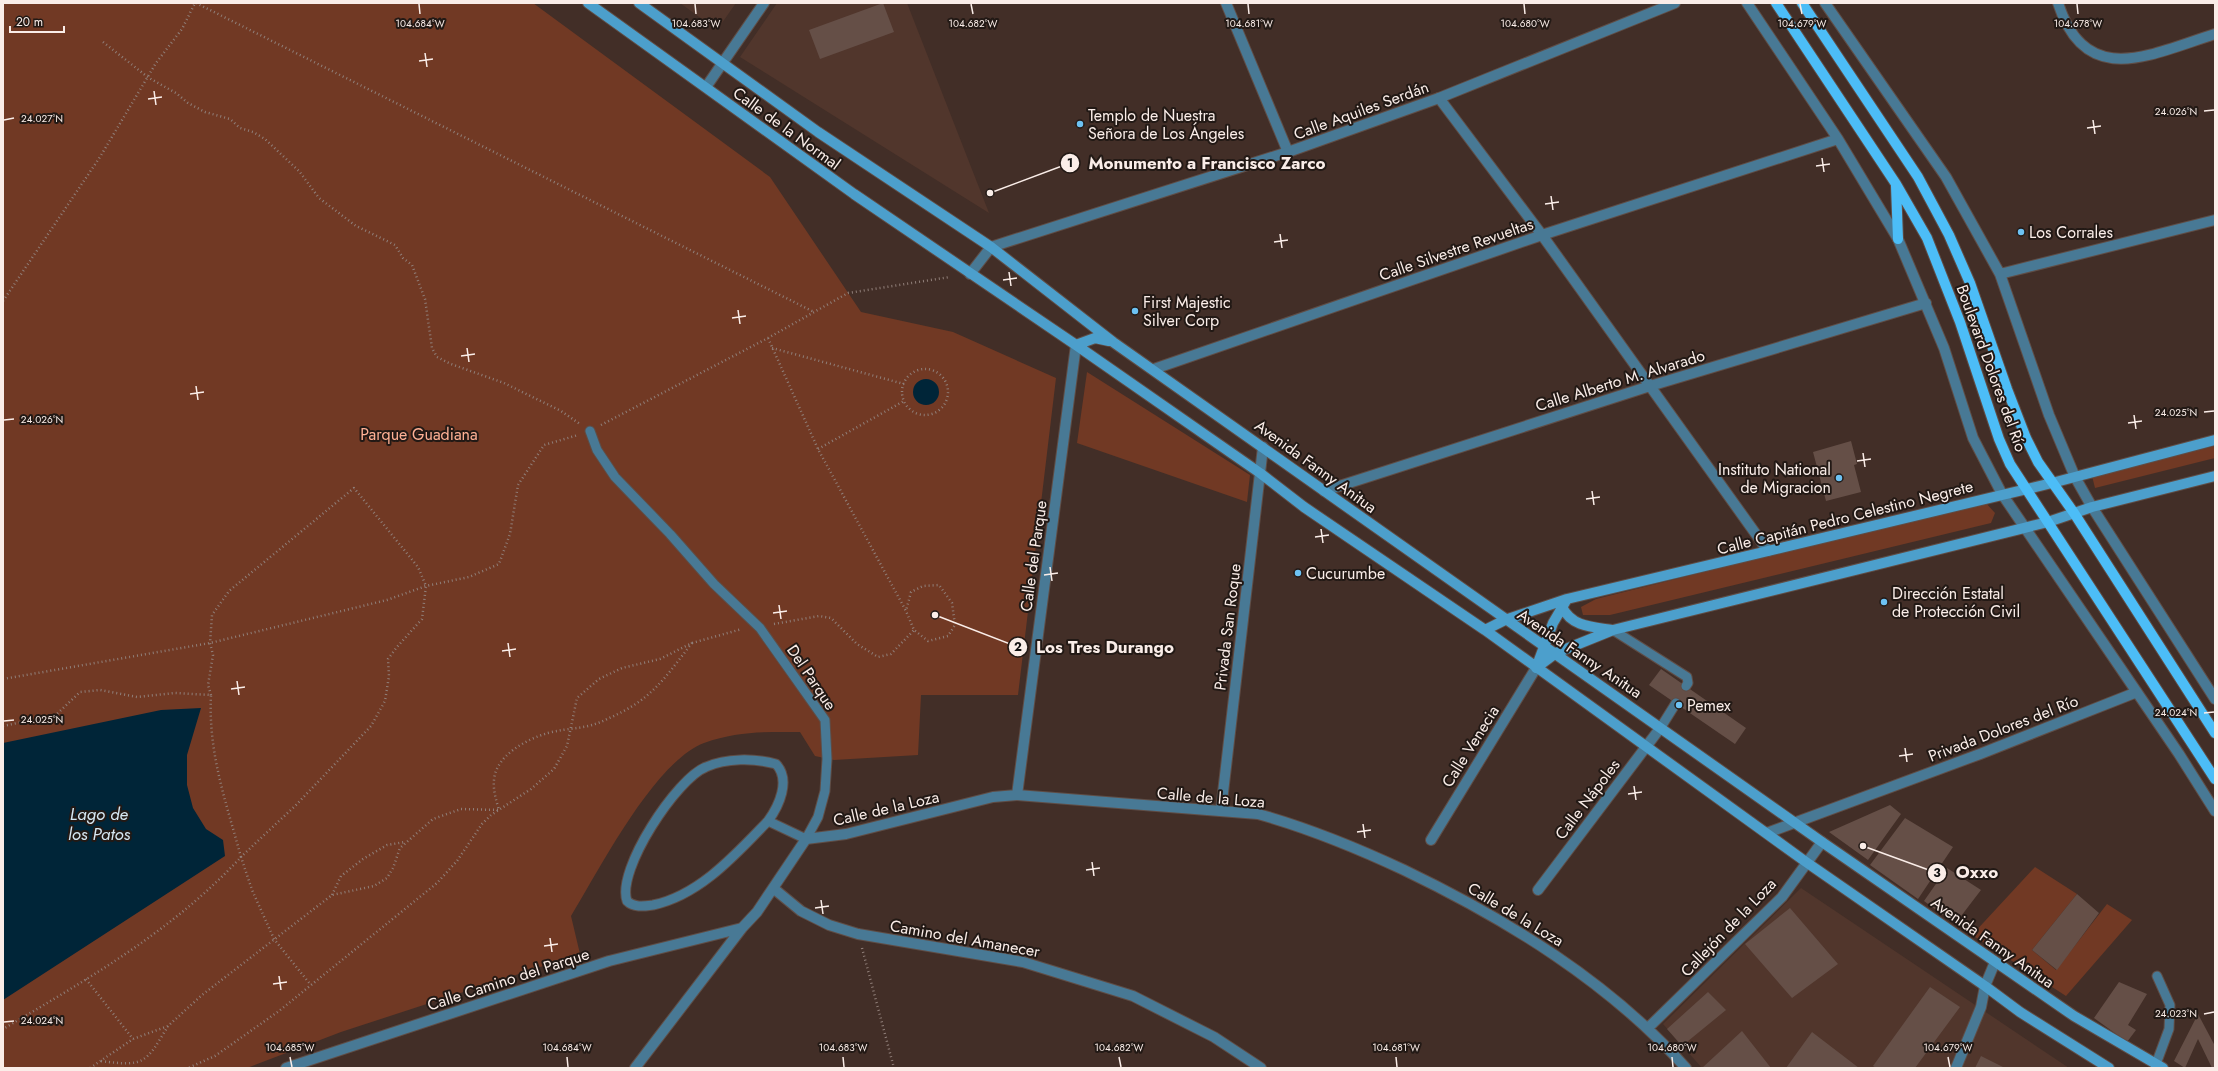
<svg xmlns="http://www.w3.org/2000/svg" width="2218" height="1071" viewBox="0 0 2218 1071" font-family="Jost,sans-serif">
<rect width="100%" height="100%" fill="#422e27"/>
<!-- built -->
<path fill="#51362c" d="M680,3H736L717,30Z
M777,3H907L989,213L740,57Z
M1801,888L2069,1068H1702L1663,1024Z"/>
<!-- green -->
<path fill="#713924" d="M3,3H533L770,177L861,312L953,332L1056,378L1018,695H921L918,755L834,760L815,756L800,732C765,732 738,731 704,743C654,762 599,870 571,916L580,954L341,1032L247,1068H3Z
M1087,372L1250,475L1247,502L1077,443Z
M2215,446V458L2095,488L2092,476Z
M1985,502L1995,513L1991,523L1610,615H1583L1581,607L1596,599Z
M2035,867L2077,894L2032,950L2056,970L2107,904L2132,920L2066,996L1972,935Z"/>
<!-- water -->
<path fill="#002538" d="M913 392a13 13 0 1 1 26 0a13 13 0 1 1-26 0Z
M201,708L187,755V785L193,808L206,829L223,840L225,856L3,1000V743L161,710Z"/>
<!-- building -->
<path fill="#654f47" d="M883,3L894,32L820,59L809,30Z
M1851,441L1857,464L1854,465L1861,492L1826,501L1813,452Z
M1661,669L1746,728L1735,744L1649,685Z
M1890,805L1901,814L1868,860L1829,832Z
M1905,818L1953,847L1918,899L1870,865Z
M1947,868L1981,890L1955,924L1924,901Z
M2077,894L2099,913L2057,970L2032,950Z
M1790,908L1838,964L1792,998L1745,944Z
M2119,982L2147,994L2128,1025L2136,1030L2127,1042L2094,1018Z
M1930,987L1960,1007L1915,1068H1876L1873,1066Z
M1708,992L1726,1010L1682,1046L1667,1029Z
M2198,1014L2215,1046V1068H2212L2198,1039L2185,1068L2174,1061Z
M1742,1031L1771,1068H1702Z
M1812,1032L1859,1068H1786Z
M1981,1056L2005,1068H1975Z"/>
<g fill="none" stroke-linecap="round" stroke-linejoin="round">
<defs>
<path id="service" d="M590,431L597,450L615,477L670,534L714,584L760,628L825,720L827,759L825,791L818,817L806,839L768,821C779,806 791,780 776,764C754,758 726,758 706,767C677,778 616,870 627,901C634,908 645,906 653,905C700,895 736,854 768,821
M1613,630L1687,677L1688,683L1686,686
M1661,727L1676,703
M2156,1064L2169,1029L2170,1005L2157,976"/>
<path id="minor" d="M1226,3L1288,152
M1747,3L1838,139L1898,239L1944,348L1973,438L2002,494L2179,754L2215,811
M1825,3L1946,177L2000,274L2049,415L2075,477L2092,507L2215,699
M2058,3C2086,90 2151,54 2215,34
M706,87L764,3
M1439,98L1542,235L1768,551
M2000,274L2215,220
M1154,369L1542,235L1838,139
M1324,491L1650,386L1926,303
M1017,795L1076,345
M1221,810L1263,447
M1767,833L1980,754L2137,692
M1431,840L1536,668
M773,888L801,911L829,925L858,934L1023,962L1133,996L1214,1037L1261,1068
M1538,890L1661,727
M1649,1027L1782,897L1822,842
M286,1068L609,961L742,928
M635,1068L742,928L757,912L806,839L846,834L993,797L1017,795L1258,814C1308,828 1357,848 1404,870C1508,920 1609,982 1686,1068
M1956,1068L1981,1007L1985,986L1995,962"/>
<path id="tertiary" d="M970,274L991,247L1288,152L1439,98L1675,3"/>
<path id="secondary" d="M588,3L854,194L1076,345L1260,473L1304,507L1485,630L1806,862L1985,986L2020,1012L2109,1068
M639,3L818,132L991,247L1113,342L1822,842L2074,1016L2163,1068
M1076,345L1095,338L1109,341
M1562,607C1572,627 1592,627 1612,630
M1485,630L1505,620L1567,599L2052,483L2215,440
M1536,668L1556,653L1613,630L2048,522L2092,507L2215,476
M1536,668L1553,623L1567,599"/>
<path id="primary" d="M1776,3L1896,184L1927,238L1960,322L1999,439L2010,464L2215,779
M1802,3L1918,177L1949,235L1970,283L2007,389L2026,438L2038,462L2074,513L2215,733
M1896,186L1898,239"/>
</defs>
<!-- service casing -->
<use href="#service" stroke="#5f4d46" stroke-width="11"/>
<!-- minor casing -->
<use href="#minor" stroke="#5f4d46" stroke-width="12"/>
<!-- tertiary casing -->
<use href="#tertiary" stroke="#5f4d46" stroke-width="12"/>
<!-- secondary casing -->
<use href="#secondary" stroke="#5f4d46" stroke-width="12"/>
<!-- primary casing -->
<use href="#primary" stroke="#5f4d46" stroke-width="12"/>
<!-- path -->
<path stroke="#907f79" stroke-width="2.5" stroke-dasharray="1 3" stroke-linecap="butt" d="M196,3L814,312
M103,42L149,78L176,93L188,103L205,112L230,119L240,128L253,132L265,139L299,171L319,198L356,226L395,245L403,258L412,265L425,299L432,348L437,357L451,364L504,383L561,411L580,424
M3,301L100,157L156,63L182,29L195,3
M768,338L818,449L906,611L914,630L928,641L948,636L955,625L952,603L939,585L923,586L911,592L906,611
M772,348L904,384
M902 392a23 23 0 1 1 46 0a23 23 0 1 1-46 0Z
M601,425L768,338L848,293L950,277
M818,449L904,401
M774,624L819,616L831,618L857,644L878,657L891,654L914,630
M692,643L742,629
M3,679L210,643L387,600L426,586L469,577L499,564L510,534L518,485L544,445L578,435
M211,695L208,685L213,655L210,643L212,615L229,591L354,488L418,567L426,586L422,619L397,647L388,659L389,676L385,701L371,726L296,805L241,857L252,890L274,939L310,984
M3,726L56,715L80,692L100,690L137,697L175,693L211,695C208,753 226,802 241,857C174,930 88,979 3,1029
M332,895L341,876L363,859L387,845L405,842
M862,948L894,1068
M86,979L133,1039
M101,1061C145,1067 146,1063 168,1026
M90,1068L133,1039L168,1026L202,995L332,895L374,886L387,878L393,868L400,848L433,819L461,809L499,810C496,800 493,790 494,780C496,755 527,739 548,733C570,727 586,730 607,719C619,714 634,706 644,698C663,683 677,662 692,643L660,659L622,668L599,679L577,698L567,746L554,769L531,789L491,815L482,824L457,861L437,883L279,1011L215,1056L188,1068"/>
<!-- service -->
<use href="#service" stroke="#487995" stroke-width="9"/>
<!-- minor -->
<use href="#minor" stroke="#487995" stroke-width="10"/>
<!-- tertiary -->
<use href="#tertiary" stroke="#487995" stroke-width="10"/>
<!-- secondary -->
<use href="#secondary" stroke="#4c9fcc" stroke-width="10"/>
<!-- primary -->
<use href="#primary" stroke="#4cbdf7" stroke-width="10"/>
</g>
<!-- ticks -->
<path fill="none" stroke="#faede8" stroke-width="1.5" d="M419,4L420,14M695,4L696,14M971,4L973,14M1248,4L1249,14M1524,4L1525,14M1800,4L1802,14M2077,4L2078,14M425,53L427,67M419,61L433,59M154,91L156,105M148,99L162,97M2204,111L2214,110M4,120L14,118M2093,120L2095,134M2087,128L2101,126M1822,158L1824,172M1816,166L1830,164M1551,196L1553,210M1545,204L1559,202M1280,234L1282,248M1274,242L1288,240M1009,272L1011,286M1003,280L1017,278M738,310L740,324M732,318L746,316M467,348L469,362M461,356L475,354M196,386L198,400M190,394L204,392M2204,412L2214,411M2134,415L2136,429M4,420L14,419M2128,423L2142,421M1863,453L1865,467M1857,461L1871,459M1592,491L1594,505M1586,499L1600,497M1321,529L1323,543M1315,537L1329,535M1050,567L1052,581M1044,575L1058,573M779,605L781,619M773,613L787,611M508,643L510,657M502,651L516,649M237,681L239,695M231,689L245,687M2204,713L2214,712M4,721L14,720M1905,748L1907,762M1899,756L1913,754M1634,786L1636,800M1628,794L1642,792M1363,824L1365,838M1357,832L1371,830M1092,862L1094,876M1086,870L1100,868M821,900L823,914M815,908L829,906M550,938L552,952M544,946L558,944M279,976L281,990M273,984L287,982M2204,1014L2214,1012M4,1022L14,1021M290,1057L292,1067M567,1057L568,1067M843,1057L844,1067M1119,1057L1121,1067M1396,1057L1397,1067M1672,1057L1673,1067M1948,1057L1950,1067"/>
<!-- markers -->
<g fill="#6dc2f3" stroke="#221915" stroke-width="1.5">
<circle cx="1080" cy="124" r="4"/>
<circle cx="2021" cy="232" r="4"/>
<circle cx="1135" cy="311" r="4"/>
<circle cx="1839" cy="478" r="4"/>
<circle cx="1298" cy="573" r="4"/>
<circle cx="1884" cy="602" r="4"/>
<circle cx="1679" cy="705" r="4"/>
</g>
<g text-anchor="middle" stroke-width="4" stroke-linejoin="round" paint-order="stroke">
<!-- street labels -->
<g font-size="16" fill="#faede8" stroke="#221915">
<text transform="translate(1361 110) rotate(-20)" y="6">Calle Aquiles Serdán</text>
<text transform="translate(787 128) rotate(36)" y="6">Calle de la Normal</text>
<text transform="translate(1456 249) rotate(-19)" y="6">Calle Silvestre Revueltas</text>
<text transform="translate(1992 368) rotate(70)" y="6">Boulevard Dolores del Río</text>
<text transform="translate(1620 380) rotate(-17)" y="6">Calle Alberto M. Alvarado</text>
<text transform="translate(1316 466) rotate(36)" y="6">Avenida Fanny Anitua</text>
<text transform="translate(1845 517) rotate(-14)" y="6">Calle Capitán Pedro Celestino Negrete</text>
<text transform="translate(1033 556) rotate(-82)" y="6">Calle del Parque</text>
<text transform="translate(1227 627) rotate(-83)" y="6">Privada San Roque</text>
<text transform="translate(1580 653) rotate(34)" y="6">Avenida Fanny Anitua</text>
<text transform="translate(812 677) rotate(56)" y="6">Del Parque</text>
<text transform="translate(2003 728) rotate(-21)" y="6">Privada Dolores del Río</text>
<text transform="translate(1470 746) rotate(-58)" y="6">Calle Venecia</text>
<text transform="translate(1211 797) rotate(5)" y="6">Calle de la Loza</text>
<text transform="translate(1587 799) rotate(-53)" y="6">Calle Nápoles</text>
<text transform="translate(886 808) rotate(-13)" y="6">Calle de la Loza</text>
<text transform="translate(1516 914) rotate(31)" y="6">Calle de la Loza</text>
<text transform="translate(1728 927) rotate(-46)" y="6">Callejón de la Loza</text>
<text transform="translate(965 938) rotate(10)" y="6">Camino del Amanecer</text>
<text transform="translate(1993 942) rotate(35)" y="6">Avenida Fanny Anitua</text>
<text transform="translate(508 979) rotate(-18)" y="6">Calle Camino del Parque</text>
</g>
<!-- poi labels -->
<g font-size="16" fill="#faede8" stroke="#221915" text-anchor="start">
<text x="1088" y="121">Templo de Nuestra<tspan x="1088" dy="18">Señora de Los Ángeles</tspan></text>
<text x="2029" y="238">Los Corrales</text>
<text x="1143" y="308">First Majestic<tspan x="1143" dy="18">Silver Corp</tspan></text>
<text x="1831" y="475" text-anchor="end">Instituto National<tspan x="1831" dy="18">de Migracion</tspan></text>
<text x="1306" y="579">Cucurumbe</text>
<text x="1892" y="599">Dirección Estatal<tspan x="1892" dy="18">de Protección Civil</tspan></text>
<text x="1687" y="711">Pemex</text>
</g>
<!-- park labels -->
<g font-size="16" fill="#ffb195" stroke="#221915">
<text x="419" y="440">Parque Guadiana</text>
</g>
<!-- water labels -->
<g font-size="17" font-style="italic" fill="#d5e7f3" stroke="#221915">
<text x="99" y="820">Lago de<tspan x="99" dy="20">los Patos</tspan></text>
</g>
</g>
<g font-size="10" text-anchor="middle" fill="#faede8" stroke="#221915" stroke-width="4" stroke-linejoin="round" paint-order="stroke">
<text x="420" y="27">104.684°W</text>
<text x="696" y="27">104.683°W</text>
<text x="973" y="27">104.682°W</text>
<text x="1249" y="27">104.681°W</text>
<text x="1525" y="27">104.680°W</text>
<text x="1802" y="27">104.679°W</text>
<text x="2078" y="27">104.678°W</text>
<text x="2176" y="115">24.026°N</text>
<text x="42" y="122">24.027°N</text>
<text x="2176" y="416">24.025°N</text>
<text x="42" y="423">24.026°N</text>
<text x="2176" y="716">24.024°N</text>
<text x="42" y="723">24.025°N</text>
<text x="2176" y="1017">24.023°N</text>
<text x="42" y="1024">24.024°N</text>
<text x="290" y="1051">104.685°W</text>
<text x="567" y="1051">104.684°W</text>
<text x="843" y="1051">104.683°W</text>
<text x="1119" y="1051">104.682°W</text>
<text x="1396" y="1051">104.681°W</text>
<text x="1672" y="1051">104.680°W</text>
<text x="1948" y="1051">104.679°W</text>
</g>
<!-- callouts -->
<path fill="none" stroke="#faede8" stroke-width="1.5" d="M990 193L1070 163M935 615L1018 647M1863 846L1937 873"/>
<g fill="#faede8" stroke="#221915" stroke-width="1.5">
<circle cx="990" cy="193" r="4"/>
<circle cx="935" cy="615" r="4"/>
<circle cx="1863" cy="846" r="4"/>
<circle cx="1070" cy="163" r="10"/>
<circle cx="1018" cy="647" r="10"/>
<circle cx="1937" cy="873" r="10"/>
</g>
<g font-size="12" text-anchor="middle" font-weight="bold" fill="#111">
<text x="1070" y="167">1</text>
<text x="1018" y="651">2</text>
<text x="1937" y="877">3</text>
</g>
<g font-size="17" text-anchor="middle" font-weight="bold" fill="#faede8" stroke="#221915" stroke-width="4" stroke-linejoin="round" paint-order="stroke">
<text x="1207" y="169">Monumento a Francisco Zarco</text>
<text x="1105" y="653">Los Tres Durango</text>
<text x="1977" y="878">Oxxo</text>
</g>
<!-- border -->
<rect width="2218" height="1071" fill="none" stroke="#faede8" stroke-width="8"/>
<!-- scale -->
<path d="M10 26v6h54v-6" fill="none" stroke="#faede8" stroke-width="2"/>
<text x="16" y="26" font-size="12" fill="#faede8" stroke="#221915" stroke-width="3" paint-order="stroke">20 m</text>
</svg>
